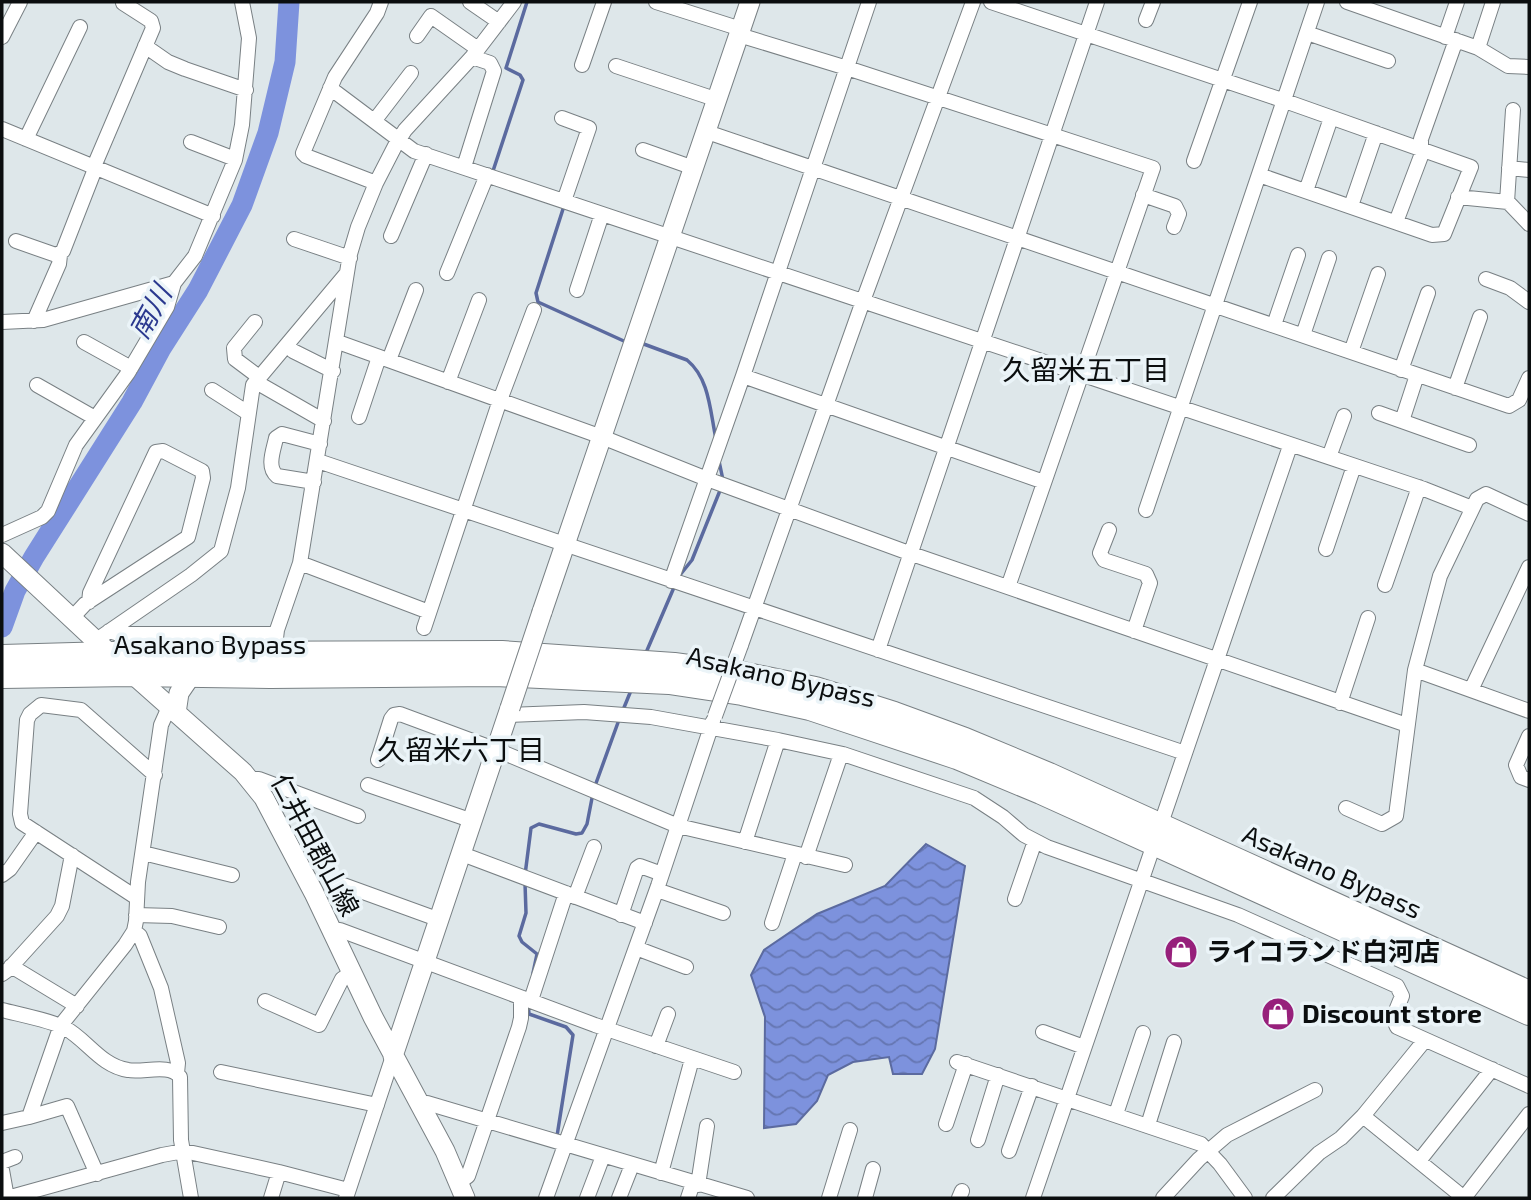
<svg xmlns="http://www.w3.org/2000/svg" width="1531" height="1200" viewBox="0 0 1531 1200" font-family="'Exo 2','Noto Sans JP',sans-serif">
<defs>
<pattern id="water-waves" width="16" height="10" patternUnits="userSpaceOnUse" patternTransform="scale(1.75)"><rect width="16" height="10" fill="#7d92dd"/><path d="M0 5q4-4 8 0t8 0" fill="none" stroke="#6576b2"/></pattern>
</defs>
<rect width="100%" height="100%" fill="#dee7ea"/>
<!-- water -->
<path fill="url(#water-waves)" stroke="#5b6a9f" stroke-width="2" d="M926,844L965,866L935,1049L922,1074H893L889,1057L853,1062L828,1075L817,1101L796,1124L764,1128L765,1017L751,975L764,950L817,914L885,886Z"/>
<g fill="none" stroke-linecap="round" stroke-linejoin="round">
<!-- stream -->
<path stroke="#5b6a9f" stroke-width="3.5" d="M492,174L523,80L520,75L506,68L527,2
M564,206L536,293L538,302L626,342
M641,343L687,360C710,379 710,412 716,439
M719,461L723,480
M680,575L692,560L721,488
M645,655L675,585
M623,710L632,688
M595,786L620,717
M525,875L531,828L539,824L576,834L582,833L587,824L593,793
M525,883L526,913L519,936L522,942L537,954L533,973
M528,1004L529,1014L566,1027L573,1035L557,1136"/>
<!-- river -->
<path stroke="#7d92dd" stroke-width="21" d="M2,627L15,591L34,557L132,402L161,348L198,290L242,205L268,133L285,62L289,2"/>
<defs>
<path id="street" d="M470,2L499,22
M656,2L741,29
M991,2L1285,101L1471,167L1444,234L1432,235L1259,175
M1347,2L1478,48L1508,66L1529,67
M1146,20L1153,2
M1307,33L1388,61
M739,35L847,68L1153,168L1008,587
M417,36L431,16L478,49
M2,37L20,2
M1445,37L1457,2
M145,46L168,62L185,69L246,90
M1478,48L1493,2
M582,65L604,2
M616,66L718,100
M330,88L414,151L1424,489L1472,508
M562,118L589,128L564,201
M375,120L411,73
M2,129L213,216
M707,132L1509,406L1519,400L1529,378
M26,139L80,27
M191,142L235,159
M643,150L694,168
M1194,161L1250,2
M464,167L494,71L490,63L472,57
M1509,168L1529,170
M376,183L306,156L303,153L335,77L377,13L381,2
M1306,191L1331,118
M1143,195L1175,206L1179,214L1174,227
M1458,197L1508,202L1529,224
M1507,202L1513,110
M1351,206L1376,133
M1396,222L1421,156V139L1456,40
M391,236L426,154
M294,239L350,258
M16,241L56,255L63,251L95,169V164L153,28L151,21L123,3
M447,273L487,175
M1486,279L1510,288L1529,302
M577,290L602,214
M34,321L59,264L60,255
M2,322L43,320L174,283
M255,322L234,348L235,359L259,377
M1274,325L1298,255
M1303,335L1329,258
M84,342L131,368
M338,342L602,437L707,479L909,553L1407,725
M293,351L333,371
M1351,352L1378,274
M389,360L416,290
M1401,370L1428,293
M743,376L1044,482
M448,382L479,300
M37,385L95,418
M263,386L324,421
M1455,388L1480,317
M212,390L248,413
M1379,413L1469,445
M359,417L379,357
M1402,421L1417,375
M1329,457L1344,416
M318,461L1185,753
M314,482L277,476C266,467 274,449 276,438L282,434L320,444
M1146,510L1317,2
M1109,530L1100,553L1104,560L1146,574L1150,583L1134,631
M2,535L42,517L48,511L76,445L128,373L167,307L174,283L195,256L235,160L242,125L249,38L242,2
M1326,549L1354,466
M300,563L429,612
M671,581L743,376L869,2
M1385,585L1419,487
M71,619L85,604L188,537L203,478L202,471L163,451L156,452L90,593L89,602
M424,628L500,400L534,310
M109,631L119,634H276
M95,641L191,575L221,551L238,488L253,385L347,273
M741,645L863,301L973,2
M878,650L1097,2
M274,655L277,630L300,563L350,254L358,227L376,183L395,146L405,130L472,57L514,2
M1415,670L1529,711
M1471,690L1529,567
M1340,703L1368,618
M508,715L584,712L651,717L778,740L843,754L974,798L1003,817L1024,835L1047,847L1238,915L1397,986L1402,996L1393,1018L1397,1027L1529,1086
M1529,736L1516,765L1521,777L1529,780
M378,760L391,719L394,715L400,714L497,750L678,826L845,865
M250,779H259L358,816
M368,785L473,821
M1346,808L1382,824L1396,816L1415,670L1440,576L1477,499L1486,494L1529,514
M745,842L778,740
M143,853L232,875
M462,854L645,923
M806,857L841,754
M2,875L10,869L36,832
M338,883L440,920
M657,890L723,913
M575,897L594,847
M137,898L22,823L20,814L27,720L30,714L41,705L81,710L155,775
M1015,899L1035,841
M136,915L172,916L219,927
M621,915L637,868L640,866L662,874
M772,923L795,854
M134,931L140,936L161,988L178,1063L177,1073
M332,931L340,930L595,1025L734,1072
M636,948L686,967
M11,966L77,1006
M2,974L9,969L57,916L62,906L72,855
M531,1000L566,893
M265,1001L319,1025L342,979L352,972
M2,1010C17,1014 53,1021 65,1028C87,1040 101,1066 128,1070C143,1073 170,1063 180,1077L181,1140L191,1198
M1043,1032L1084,1047
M656,1046L668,1014
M957,1062L1201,1144L1220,1164L1245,1198
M221,1072L377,1105
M420,1105L427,1103L747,1198
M1116,1114L1143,1033
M1363,1116L1464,1198
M29,1117L67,1106L97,1174
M2,1123L29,1117L61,1025L125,945L134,931L136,921L138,882L161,725L169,707
M946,1124L966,1064
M1148,1125L1174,1042
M978,1140L998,1075
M1009,1151L1032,1086
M1419,1161L1492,1069
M2,1162L15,1157
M2,1170L7,1198
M661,1173L692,1059
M460,1182L468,1176L519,1027L521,1018V998
M698,1185L707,1126
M7,1198L162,1155L184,1151L279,1172L348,1190
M271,1198L279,1172
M346,1198L393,1056
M546,1198L658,886L713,721
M587,1198L603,1156
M619,1198L632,1165
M688,1198L693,1183
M829,1198L850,1130
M865,1198L873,1169
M959,1198L962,1191
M1033,1198L1290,446
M1163,1198L1199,1159L1227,1135L1315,1090
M1273,1198L1319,1153L1341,1138L1363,1116L1425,1040
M1464,1198L1529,1114"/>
<path id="secondary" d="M2,553L110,654L243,772L264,798L314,893L373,1017L445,1151L465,1198
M542,612L750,2
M176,713L179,693L192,674
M393,1056L510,708"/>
<path id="highway" d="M2,657L110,654L502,653L674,665L747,675L815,689L894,714L965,740L1049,775L1529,993
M2,676L131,674L270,676L496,674L669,682L742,693L810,708L957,757L1041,792L1529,1013"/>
</defs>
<!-- street casing -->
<use href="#street" stroke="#798084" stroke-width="16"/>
<!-- secondary casing -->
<use href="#secondary" stroke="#798084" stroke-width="21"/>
<!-- highway casing -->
<use href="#highway" stroke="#798084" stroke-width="26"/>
<!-- street -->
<use href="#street" stroke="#fff" stroke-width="14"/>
<!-- secondary -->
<use href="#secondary" stroke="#fff" stroke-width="19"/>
<!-- highway -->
<use href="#highway" stroke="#fff" stroke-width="24"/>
<defs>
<path id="street-bridge" d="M715,716L741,645"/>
<path id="secondary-bridge" d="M510,708L542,612"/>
</defs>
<!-- street-bridge casing -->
<use href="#street-bridge" stroke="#798084" stroke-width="16" stroke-linecap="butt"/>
<!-- secondary-bridge casing -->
<use href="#secondary-bridge" stroke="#798084" stroke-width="21" stroke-linecap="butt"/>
<!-- street-bridge -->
<use href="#street-bridge" stroke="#fff" stroke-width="14"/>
<!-- secondary-bridge -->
<use href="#secondary-bridge" stroke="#fff" stroke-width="19"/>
</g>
<!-- icons -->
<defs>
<symbol id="shop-disc" viewBox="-11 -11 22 22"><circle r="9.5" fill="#97207b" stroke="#ebf4f8"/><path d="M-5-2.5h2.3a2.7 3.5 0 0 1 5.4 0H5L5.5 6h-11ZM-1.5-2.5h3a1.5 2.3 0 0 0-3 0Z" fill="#fff"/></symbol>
</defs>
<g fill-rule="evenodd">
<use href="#shop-disc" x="1162" y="933" width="38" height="38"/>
<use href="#shop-disc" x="1259" y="995" width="38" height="38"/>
</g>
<g text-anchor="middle" stroke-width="7" stroke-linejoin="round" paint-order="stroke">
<!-- street labels -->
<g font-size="26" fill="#0b0e0f" stroke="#ebf4f8">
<text x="210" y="654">Asakano Bypass</text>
<text transform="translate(781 677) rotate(13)" y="9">Asakano Bypass</text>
<text transform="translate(315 845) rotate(62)" y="9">仁井田郡山線</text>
<text transform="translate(1332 872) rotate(24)" y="9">Asakano Bypass</text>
</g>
<!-- poi labels -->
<g font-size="26" font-weight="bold" fill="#0b0e0f" stroke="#ebf4f8" text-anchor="start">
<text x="1206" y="961">ライコランド白河店</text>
<text x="1302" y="1023">Discount store</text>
</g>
<!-- water labels -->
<g font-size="28" font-style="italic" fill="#2b398f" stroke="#ebf4f8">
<text transform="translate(150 312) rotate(-61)" y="10">南川</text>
</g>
<!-- neighbourhood labels -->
<g font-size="28" fill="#0b0e0f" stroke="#ebf4f8">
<text x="1086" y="380">久留米五丁目</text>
<text x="461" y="760">久留米六丁目</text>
</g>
</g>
<!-- border -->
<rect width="1531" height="1200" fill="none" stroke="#0b0e0f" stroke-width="7"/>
</svg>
